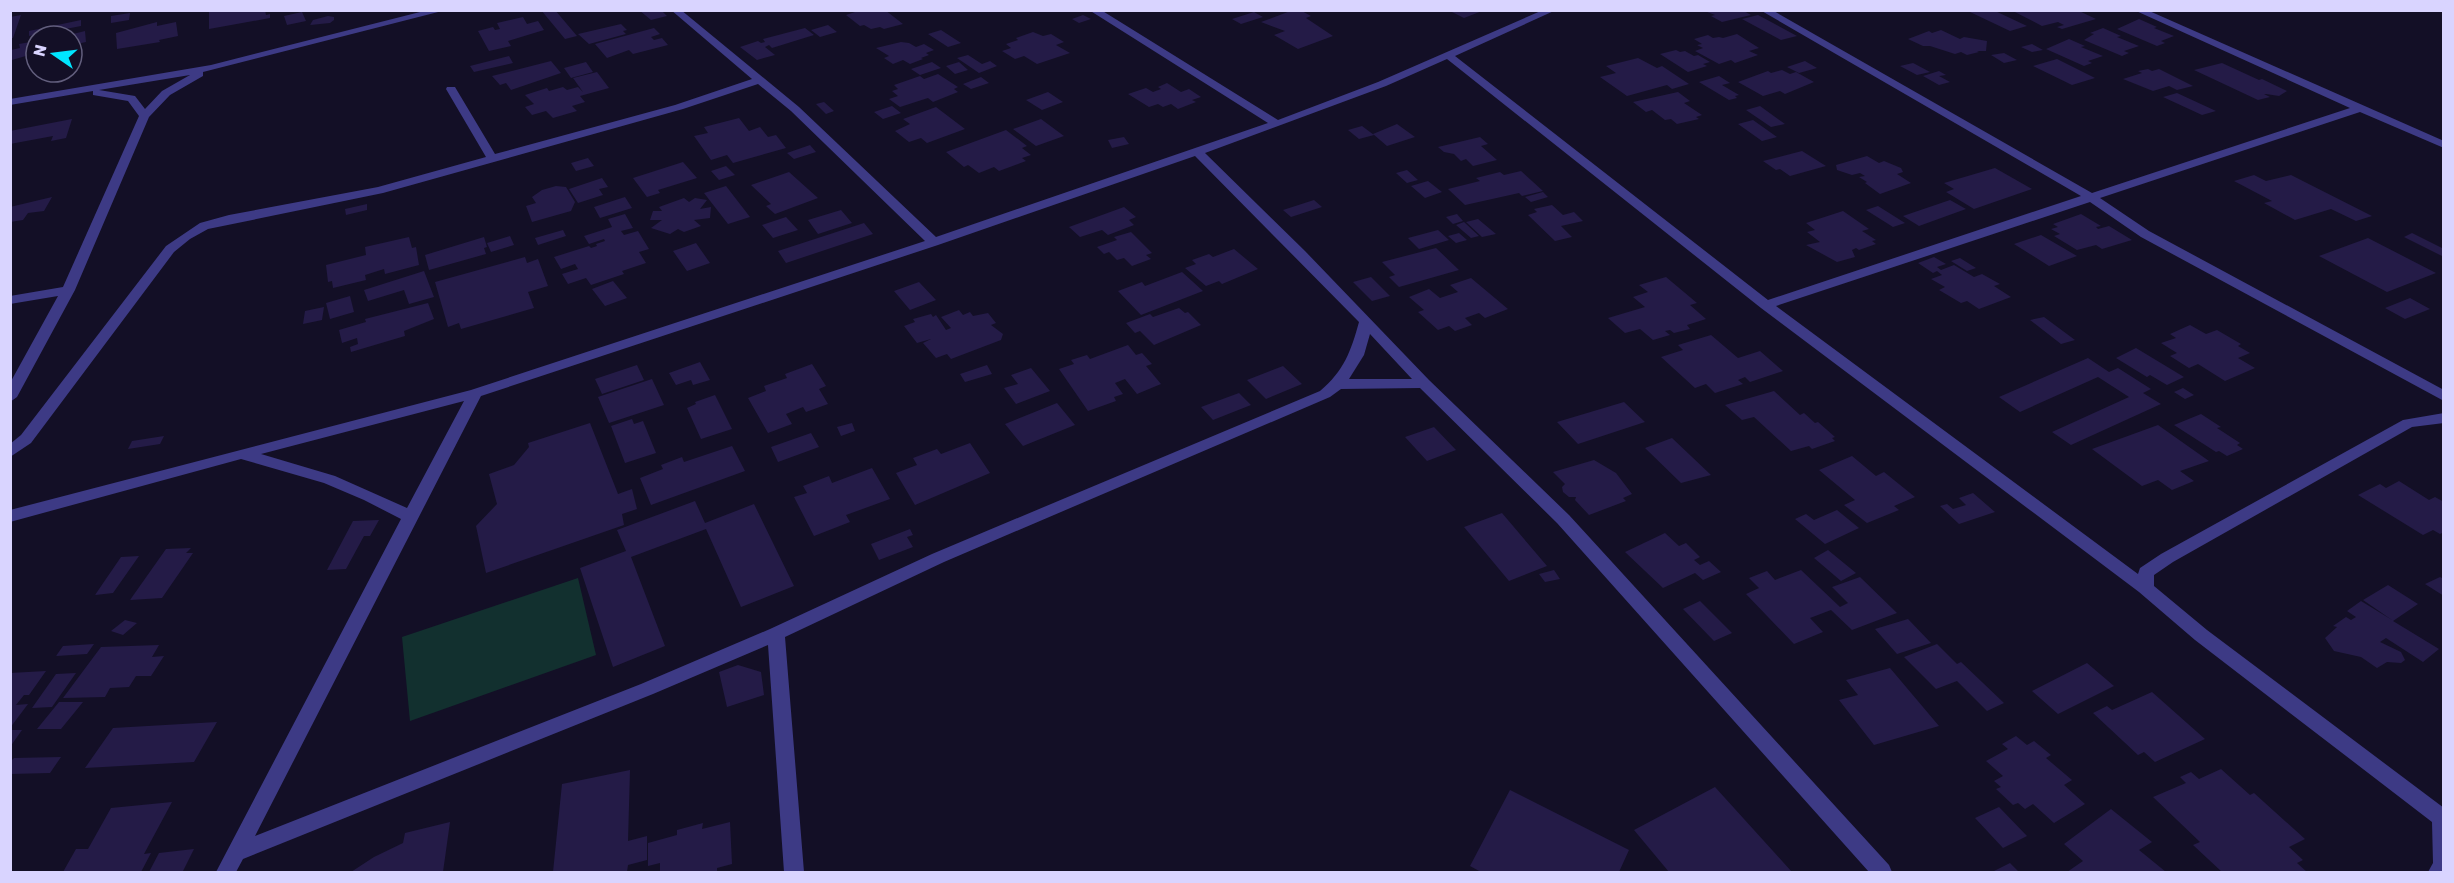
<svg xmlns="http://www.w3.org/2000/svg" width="2454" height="883" viewBox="0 0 2454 883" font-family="Rubik,sans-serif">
<rect width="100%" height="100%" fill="#130f26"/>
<!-- green -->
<path fill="#12302f" d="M578,578L596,655L410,721L402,637Z"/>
<!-- building -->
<path fill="#241b47" d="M209,10H265L266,15L270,14V18L209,29Z
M541,10H555L577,36L565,39Z
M639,10H661L667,16L651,20Z
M861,10H885L903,24L884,29L880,27L871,29L864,25L860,26L846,15Z
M1293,10H1300L1311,16L1306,18L1333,36L1298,49L1274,35L1285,31L1261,22Z
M1448,10H1482V11L1464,18Z
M1702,10H1742L1751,15L1722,22L1711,16L1715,15Z
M1976,10H1993L2027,26L2010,31L1970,12Z
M2011,10H2077L2096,19L2062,29L2057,27L2064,25L2058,22L2042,26Z
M302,12L306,21L287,25L284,16Z
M1254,12L1263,17L1241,24L1232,19Z
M130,13L129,20L111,23V16Z
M21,15L13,38H10V17Z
M1083,15L1091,19L1079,23L1072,19Z
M1758,15L1797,36L1781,40L1742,19Z
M328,16L334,17V20L330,23L310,25L313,20Z
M523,17L527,24L538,21L544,30L508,41L511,46L489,51L478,31L493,27L495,30L500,29L497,23Z
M2139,19L2157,27L2154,28L2174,36L2161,41L2165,43L2157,46L2117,29Z
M81,20V26L29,36V31Z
M157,22V26L176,22L178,36L159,40L160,42L117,49L116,33Z
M621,24L627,30L623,31L626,34L589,44L578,34Z
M828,25L837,32L820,37L811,30Z
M654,28L660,34L651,37L654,40L662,38L668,45L633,54L629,50L607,58L595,44Z
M805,28L814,35L772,48L769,45L765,47L775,55L757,60L740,47L758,41L761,43L765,42L763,39Z
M2103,28L2121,36L2117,37L2139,46L2124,51L2129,53L2122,56L2084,40L2094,34L2090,33Z
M941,30L961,43L948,47L928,34Z
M1941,30L1960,39L1964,37L1987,41L1986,51H1977L1979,52L1967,55L1961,52L1955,54L1930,46H1923L1908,39L1929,31L1932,33Z
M85,31L86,42L72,45V36H65Z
M1033,32L1043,36L1051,34L1064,42L1056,45L1070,53L1037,64L1024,56L1015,59L1002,51L1011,48L1006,44L1018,40L1016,38Z
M1737,34L1759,48L1749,51L1758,55L1735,63L1731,60L1719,64L1695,51L1703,48L1697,45L1702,44L1694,39L1708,35L1713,38L1719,37L1723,38Z
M2069,39L2085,46L2081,47L2103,56L2088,61L2092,63L2084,66L2046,49Z
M36,41V53L12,60L11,50L20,48L19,44Z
M901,42L909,43L916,47L924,44L934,50L926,53L929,55L921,58L923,59L910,64L903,60L893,64L884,58L889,56L876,48Z
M2032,44L2043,50L2032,52L2021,47Z
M1676,50L1680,52L1685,51L1694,56L1698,55L1710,62L1703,64L1707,66L1688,72L1660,54Z
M2004,53L2017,60L2004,63L1991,55Z
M968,55L982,64L990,61L997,66L979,73L957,58Z
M509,56L513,63L474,72L470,66Z
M1638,58L1657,68L1662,66L1689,84L1672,89L1667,85L1627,96L1600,77L1616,73L1606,66Z
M2057,59L2095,78L2072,85L2033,66Z
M551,61L561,73L511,90L506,83L500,85L492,76Z
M1805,61L1817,68L1799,73L1787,67Z
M586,62L593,72L571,78L564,68Z
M932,62L941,68L920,75L911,69Z
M959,62L968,70L955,74L946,66Z
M1913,63L1915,64L1930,72L1917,75L1900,66Z
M2222,63L2259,80L2262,79L2287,91L2279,96L2266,94H2264L2270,97L2258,100L2194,70Z
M2148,69L2152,71L2159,69L2193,86L2177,90L2169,86L2153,91L2123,79L2142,73L2138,71Z
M1782,70L1790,74L1796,72L1814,82L1785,94L1780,91L1763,96L1738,82L1768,71L1771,73Z
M1939,71L1946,75L1939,76L1950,82L1939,85L1923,76Z
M597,72L609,88L580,96L585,102L572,106L577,111L553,118L546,111L532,115L525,107L534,104L525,95L547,88L549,91L563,87L567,90L578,87L583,92L573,78Z
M938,74L958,87L954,89L958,92L933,102L928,98L900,107L889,99L898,96L892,91L898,89L894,85L920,76L924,79Z
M1719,76L1730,83L1722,85L1739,95L1735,96L1737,98L1729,100L1699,82Z
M981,77L989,83L971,89L963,84Z
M1167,83L1181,92L1189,89L1201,97L1192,100L1196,102L1178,109L1171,104L1163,107L1158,104L1149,107L1128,94L1146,88L1153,92L1161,89L1158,87Z
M1048,92L1063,102L1042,110L1026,100Z
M1678,92L1690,101L1684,103L1702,115L1696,117L1699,119L1677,124L1671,119L1665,120L1652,110L1646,112L1633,102Z
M2177,93L2216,111L2202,115L2163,97Z
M824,102L834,111L826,114L816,104Z
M892,106L901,113L883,119L874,112Z
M1760,106L1785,124L1771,127L1746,110Z
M936,107L965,129L927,143L921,138L909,142L895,131L910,124L903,119Z
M739,118L749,131L760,127L768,137L776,135L786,148L733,163L727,155L711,160L694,136L708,133L704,127Z
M72,119L66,138L51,141L53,136L10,144V131Z
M1041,119L1064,136L1036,146L1013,129Z
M1753,120L1777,137L1762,141L1738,124Z
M1397,124L1415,137L1387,146L1373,134Z
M1362,126L1374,135L1359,139L1348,130Z
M1006,130L1027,146L1022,148L1031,155L1022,158L1026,161L999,171L994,167L979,173L968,165L964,167L946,152Z
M1124,137L1129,144L1112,148L1108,140Z
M1480,137L1488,144L1481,146L1497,160L1473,166L1466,159L1461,161L1454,154L1444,152L1438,147Z
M810,145L816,152L794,159L787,153Z
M1802,151L1826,166L1790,176L1780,169L1776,170L1763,161Z
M1867,156L1879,163L1884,161L1901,168L1903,172L1897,174L1911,183L1880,194L1865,183L1867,182L1859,177L1865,176L1860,173L1852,175L1837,170L1836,165Z
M588,158L594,166L576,171L571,163Z
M683,162L697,178L658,190L660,193L647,197L633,178Z
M726,166L735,175L719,180L711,171Z
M1995,168L2032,189L1974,209L1946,192L1954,189L1944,183Z
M1407,170L1418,180L1407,183L1396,173Z
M1521,171L1543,191L1522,196L1519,193L1465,205L1448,189L1480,181L1476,178L1500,172L1504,175Z
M789,172L818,198L775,214L766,206L771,204L751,185Z
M2254,175L2266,181L2291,175L2372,216L2356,221L2331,209L2295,220L2264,203L2272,201L2234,181Z
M602,178L608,187L599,189L603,195L578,203L569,189Z
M1428,181L1442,192L1425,198L1411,186Z
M556,186L566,187L575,202L571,211L532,222L526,206L536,203L532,197L542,190Z
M726,186L750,217L728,224L704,193Z
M1543,192L1548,197L1531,202L1525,197Z
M52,197L44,211L28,213L23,220L10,222V207Z
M625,197L632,208L600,218L594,207Z
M684,198L689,202L695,198L707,200L700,209L711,207L710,218L694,220L701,226L684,232L678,229L670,234L651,228L662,220H650L653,211H662L659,207Z
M1314,200L1322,207L1291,217L1283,210Z
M1950,200L1966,209L1919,226L1903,216Z
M367,204V210L346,215L345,209Z
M1552,205L1563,215L1574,212L1583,221L1561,226L1572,237L1555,241L1528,215L1537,212L1534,209Z
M1878,206L1905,223L1893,227L1866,210Z
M1124,207L1136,217L1129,220L1134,225L1108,235L1102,230L1080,237L1069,227Z
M841,210L852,223L818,234L808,220Z
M1843,211L1869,229L1862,231L1876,240L1872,241L1876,244L1859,250L1856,248L1852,250L1855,257L1837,262L1806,245L1820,242L1807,232L1815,230L1806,223Z
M625,214L633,228L621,231L624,235L638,231L649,249L639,252L646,263L622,271L624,274L591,285L586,278L568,284L562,274L578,269L575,264L561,269L554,257L589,246L591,248L597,246L596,244L605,241L604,239L589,244L584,236L612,227L608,219Z
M1457,214L1463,221L1453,224L1446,217Z
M2081,214L2101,226L2096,227L2098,229L2109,226L2132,240L2102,249L2096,245L2077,250L2054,236L2060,234L2051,229L2058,227L2053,224Z
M786,217L798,230L773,238L762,225Z
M1478,219L1496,234L1482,237L1466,222Z
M1464,222L1479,236L1471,238L1456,225Z
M864,223L873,234L786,263L778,251Z
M563,230L566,236L538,245L535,238Z
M1438,230L1449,240L1419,249L1408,238Z
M1131,232L1152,253L1146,255L1151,259L1132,266L1124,258L1117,260L1109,252L1104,254L1097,247L1117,240L1114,237Z
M1459,233L1467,240L1456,243L1448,236Z
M2412,233L2444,249V257L2404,237Z
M2041,235L2077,256L2049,266L2014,244Z
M510,236L514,245L491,252L487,243Z
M409,237L412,248L416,247L419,265L385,274L384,269L365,275L366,280L333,288L332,281L328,282L326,265L366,255L365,247Z
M484,237L487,247L484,248L486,254L429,270L425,255Z
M2368,238L2436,273L2387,292L2319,256Z
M696,243L710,263L687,271L673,251Z
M1436,248L1459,270L1399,287L1389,277L1395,275L1382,262Z
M1234,249L1258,269L1222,284L1219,281L1206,286L1185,268L1196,264L1192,260L1209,254L1213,257Z
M525,257L527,263L538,259L548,286L528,292L534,308L461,329L459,323L448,327L435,282Z
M1934,257L1946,264L1937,267L1941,270L1954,265L1974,277L1982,274L2000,284L1994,286L2011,297L1979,309L1967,301L1961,303L1939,290L1945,287L1931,279L1942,275L1937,271L1933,273L1918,263Z
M1960,258L1976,268L1967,271L1951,261Z
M424,271L434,297L409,304L404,290L368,301L364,290Z
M1182,272L1203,291L1141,315L1118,291L1142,282L1145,286Z
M1371,277L1390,296L1372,301L1353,282Z
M1666,277L1697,303L1690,305L1706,319L1687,325L1690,329L1674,333L1670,330L1665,331L1670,335L1653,340L1640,329L1625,333L1608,318L1645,307L1633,297L1648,292L1639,285Z
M1471,278L1508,309L1485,318L1479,313L1465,318L1472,325L1455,331L1449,326L1438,330L1418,312L1424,310L1409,297L1429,289L1440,298L1458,292L1450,285Z
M613,281L627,298L605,306L592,289Z
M919,282L936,300L910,310L894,291Z
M350,296L354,312L330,319L326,303Z
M2410,298L2430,309L2405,319L2385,308Z
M428,303L434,319L404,331L405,336L351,352L350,347L358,344L357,338L342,343L339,330L366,322L365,319Z
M324,307L322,320L303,324L305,311Z
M1179,308L1185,313L1188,312L1201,325L1154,345L1140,331L1135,333L1126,323L1150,314L1153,317Z
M959,310L963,315L970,312L973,316L988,313L996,323L991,325L1003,334L1001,340L951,359L947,354L936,358L923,343L931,339L917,343L904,326L915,322L913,319L931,314L933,317L936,315L946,330L951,328L941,317Z
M2044,317L2075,340L2061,344L2030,320Z
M2190,325L2206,334L2217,330L2241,344L2238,346L2250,353L2238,358L2255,368L2225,381L2198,364L2189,368L2170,356L2177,353L2161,343L2176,338L2170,334Z
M1711,335L1738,358L1760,351L1783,371L1750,382L1745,377L1738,380L1743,384L1715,393L1706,384L1695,388L1661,357L1683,350L1678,345Z
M1128,345L1136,355L1142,353L1152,364L1146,366L1161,384L1137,394L1125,379L1115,383L1123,394L1114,397L1116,401L1088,411L1059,369L1074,364L1071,360L1087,355L1090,359Z
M2136,348L2184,377L2167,385L2150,375L2147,377L2116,358Z
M2088,358L2109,372L2118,368L2151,389L2143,393L2161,404L2071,445L2052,432L2129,397L2098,377L2020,412L1999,397Z
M700,362L710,380L693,385L691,380L676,385L669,373Z
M812,364L826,386L819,389L828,404L806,412L803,407L786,414L792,424L768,433L748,398L766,391L764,386L787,378L785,374Z
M637,365L644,380L602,394L595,379Z
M987,365L992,374L965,382L960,374Z
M1283,366L1302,384L1266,399L1247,380Z
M1031,368L1050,391L1016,404L1004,388L1018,384L1011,375Z
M652,379L664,405L609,423L598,397Z
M2183,388L2194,395L2185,399L2174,392Z
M1774,391L1800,415L1804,413L1815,423L1818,422L1835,437L1832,438L1835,441L1812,449L1809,446L1791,451L1754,417L1742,420L1725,405Z
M1239,393L1251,405L1213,420L1201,407Z
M715,395L732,429L701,439L687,408L696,404L695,402Z
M1624,402L1645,422L1578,444L1557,422Z
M1057,403L1075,425L1023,446L1005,424Z
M2201,414L2221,427L2217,428L2240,443L2237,445L2243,449L2227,456L2219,451L2216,452L2174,425Z
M632,419L634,424L643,421L656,453L625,463L611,426Z
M590,423L618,494L632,489L637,509L622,514L624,525L486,573L476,526L497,504L489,474L514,465L529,447L528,443Z
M852,423L855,431L841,436L837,427Z
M2158,425L2209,461L2180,471L2194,481L2172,490L2158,480L2142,486L2092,449Z
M1434,427L1456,450L1427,461L1405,437Z
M811,433L819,447L778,462L771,447Z
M164,436L160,444L128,449L132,441Z
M1672,438L1711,475L1681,483L1645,448Z
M970,443L990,473L915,505L896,473L917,465L913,458L937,449L941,454Z
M732,446L745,471L651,505L640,478L663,469L661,465L682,457L684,462Z
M1852,456L1876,476L1884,472L1915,497L1894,506L1899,510L1867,523L1844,505L1855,500L1819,470Z
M1594,460L1616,473L1632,494L1623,498L1626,501L1589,515L1575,500L1576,497H1569L1563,492L1562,487L1565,484L1553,472Z
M872,468L890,499L846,515L850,522L814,536L794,497L807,493L803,486L829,476L832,483Z
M2399,481L2429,500L2435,497L2444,502V532L2440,534L2433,530L2423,535L2358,495L2380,484L2386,488Z
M1973,493L1995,512L1959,524L1940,506L1947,504L1953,509L1966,505L1959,498Z
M695,501L705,523L754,504L794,586L741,607L706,529L631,557L665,646L613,667L580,568L626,551L617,530Z
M1837,510L1859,528L1825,544L1795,519L1806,514L1814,520Z
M1502,513L1547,566L1509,581L1464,527Z
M379,520L370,536H364L346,569L327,570L353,521Z
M910,529L913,535L907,537L913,547L879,560L871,544Z
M1665,533L1679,546L1686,543L1700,557L1694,560L1700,565L1709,561L1721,572L1703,580L1695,573L1663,588L1625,552Z
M191,548L186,553H193L162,598L130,600L166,549Z
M1828,550L1856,573L1841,581L1814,558Z
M139,556L113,593L95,595L121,557Z
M1554,570L1560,579L1545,582L1539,574Z
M1801,570L1840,607L1848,603L1832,587L1860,577L1897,613L1852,630L1831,610L1810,618L1823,632L1794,644L1746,594L1759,588L1749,578L1767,571L1775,580Z
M2440,577L2444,579V596L2425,584Z
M2388,585L2418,604L2393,621L2439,649L2423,662L2386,638L2380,642L2401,652L2405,660L2401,663L2387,662L2377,668L2361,657L2334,651L2325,638L2337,627L2333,626L2346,617L2351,620L2356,617L2347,611L2361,601L2392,620L2363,600Z
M1700,601L1732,633L1714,641L1683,609Z
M1908,619L1931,643L1897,654L1875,629Z
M125,620L137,623L123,635L111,631Z
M94,644L87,654L56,656L63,646Z
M1937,644L1957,664L1961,662L2004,703L1987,711L1957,681L1936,689L1904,657Z
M159,645L152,657L164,656L151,676H136L129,687L110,688L105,697L63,698L101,647Z
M2087,663L2114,686L2058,714L2032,691Z
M738,665L761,672L764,695L727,707L719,672Z
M1890,668L1939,726L1874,745L1839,700L1858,695L1846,680Z
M46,671L29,695H24L16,705L28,704L10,728V673Z
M76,673L52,707L32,708L56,674Z
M2152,692L2205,739L2155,762L2144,752L2138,755L2093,713L2107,706L2112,710Z
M59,702H83L61,729H37Z
M217,722L194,762L85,768L113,728Z
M10,730H22L10,747Z
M2016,736L2027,745L2034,741L2051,755L2046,758L2072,780L2064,785L2085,804L2054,823L2033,804L2025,809L2018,803L2013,805L1996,789L2001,787L1994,781L2003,776L1986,761L2008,749L2002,744Z
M61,757L50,773L10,774V762L14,758Z
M2221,769L2250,795L2254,793L2305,839L2289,847L2303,860L2297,863L2307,872H2222L2193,845L2200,842L2153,797L2186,783L2180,777L2191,772L2199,779Z
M630,770L628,841L647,836V860L628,865L627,872H553L562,784Z
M1715,787L1792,872H1669L1634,830Z
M1510,790L1629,850L1619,872H1481L1470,866Z
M172,802L144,854L151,853L141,872H63L76,849H88L111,808Z
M1999,807L2027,836L2003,848L1975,818Z
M2111,809L2152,842L2139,850L2166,872H2067L2083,861L2064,844Z
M450,822L443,872H351L374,857L403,843L405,833Z
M730,822L732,864L717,868V872H660V863L648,866V843L677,835V830L703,823L702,829Z
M194,849L183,871L149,872L159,853Z
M2010,863L2019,872H1992Z"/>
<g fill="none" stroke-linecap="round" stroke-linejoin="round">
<!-- minor -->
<path fill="#3d3a85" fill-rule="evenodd" d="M428,10H446L203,72V76L170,95L149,117L75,290L17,397L10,402V383L58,296L10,304V296L63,287L139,116L128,101L93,95V91L10,105V99L211,65ZM190,75L162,91L145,109L135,96L99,90Z
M671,10H681L799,107L936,237L1268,123L1089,10H1101L1278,120L1378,82L1543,10H1556L1455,56L1768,300L2081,196L1760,10H1772L2092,193L2350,108L2134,10H2147L2444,141V148L2360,112L2100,198L2149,231L2444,390V401L2141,237L2090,202L1776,306L2138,574L2140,568L2161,554L2403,420L2444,413V423L2412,427L2173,562L2154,575V586L2207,630L2444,808V872H2428L2433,863L2432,822L2195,640L2139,592L1761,308L1447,59L1386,86L1205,153L1305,251L1429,380L1569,515L1889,865L1892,872H1869L1557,523L1420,388L1341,389L1330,397L944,562L785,637L804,872H784L768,645L653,694L243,859L236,872H216L401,519L364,500L324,483L241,459L10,522V510L471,390L925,241L791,111L758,84L683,109L383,193L208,229L190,239L174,252L31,443L10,457V444L21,435L166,246L200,223L229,215L378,187L486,157L446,89L447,87H455L495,154L675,105L752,79ZM1195,156L1359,322C1351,351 1344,371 1320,391L932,554L770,629L641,684L255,836L481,396L938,245ZM1370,334L1412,379H1349L1364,355ZM464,401L407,508L335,476L261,454Z"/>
</g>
<!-- border -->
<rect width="2454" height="883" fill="none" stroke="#d9d4ff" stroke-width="24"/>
<!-- north arrow -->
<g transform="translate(54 54) rotate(284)"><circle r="28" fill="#130f26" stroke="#625e7d" stroke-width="1.5"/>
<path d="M0-4.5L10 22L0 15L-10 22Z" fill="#00e5ff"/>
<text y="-9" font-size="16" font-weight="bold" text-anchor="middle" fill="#d9d4ff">N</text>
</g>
</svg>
